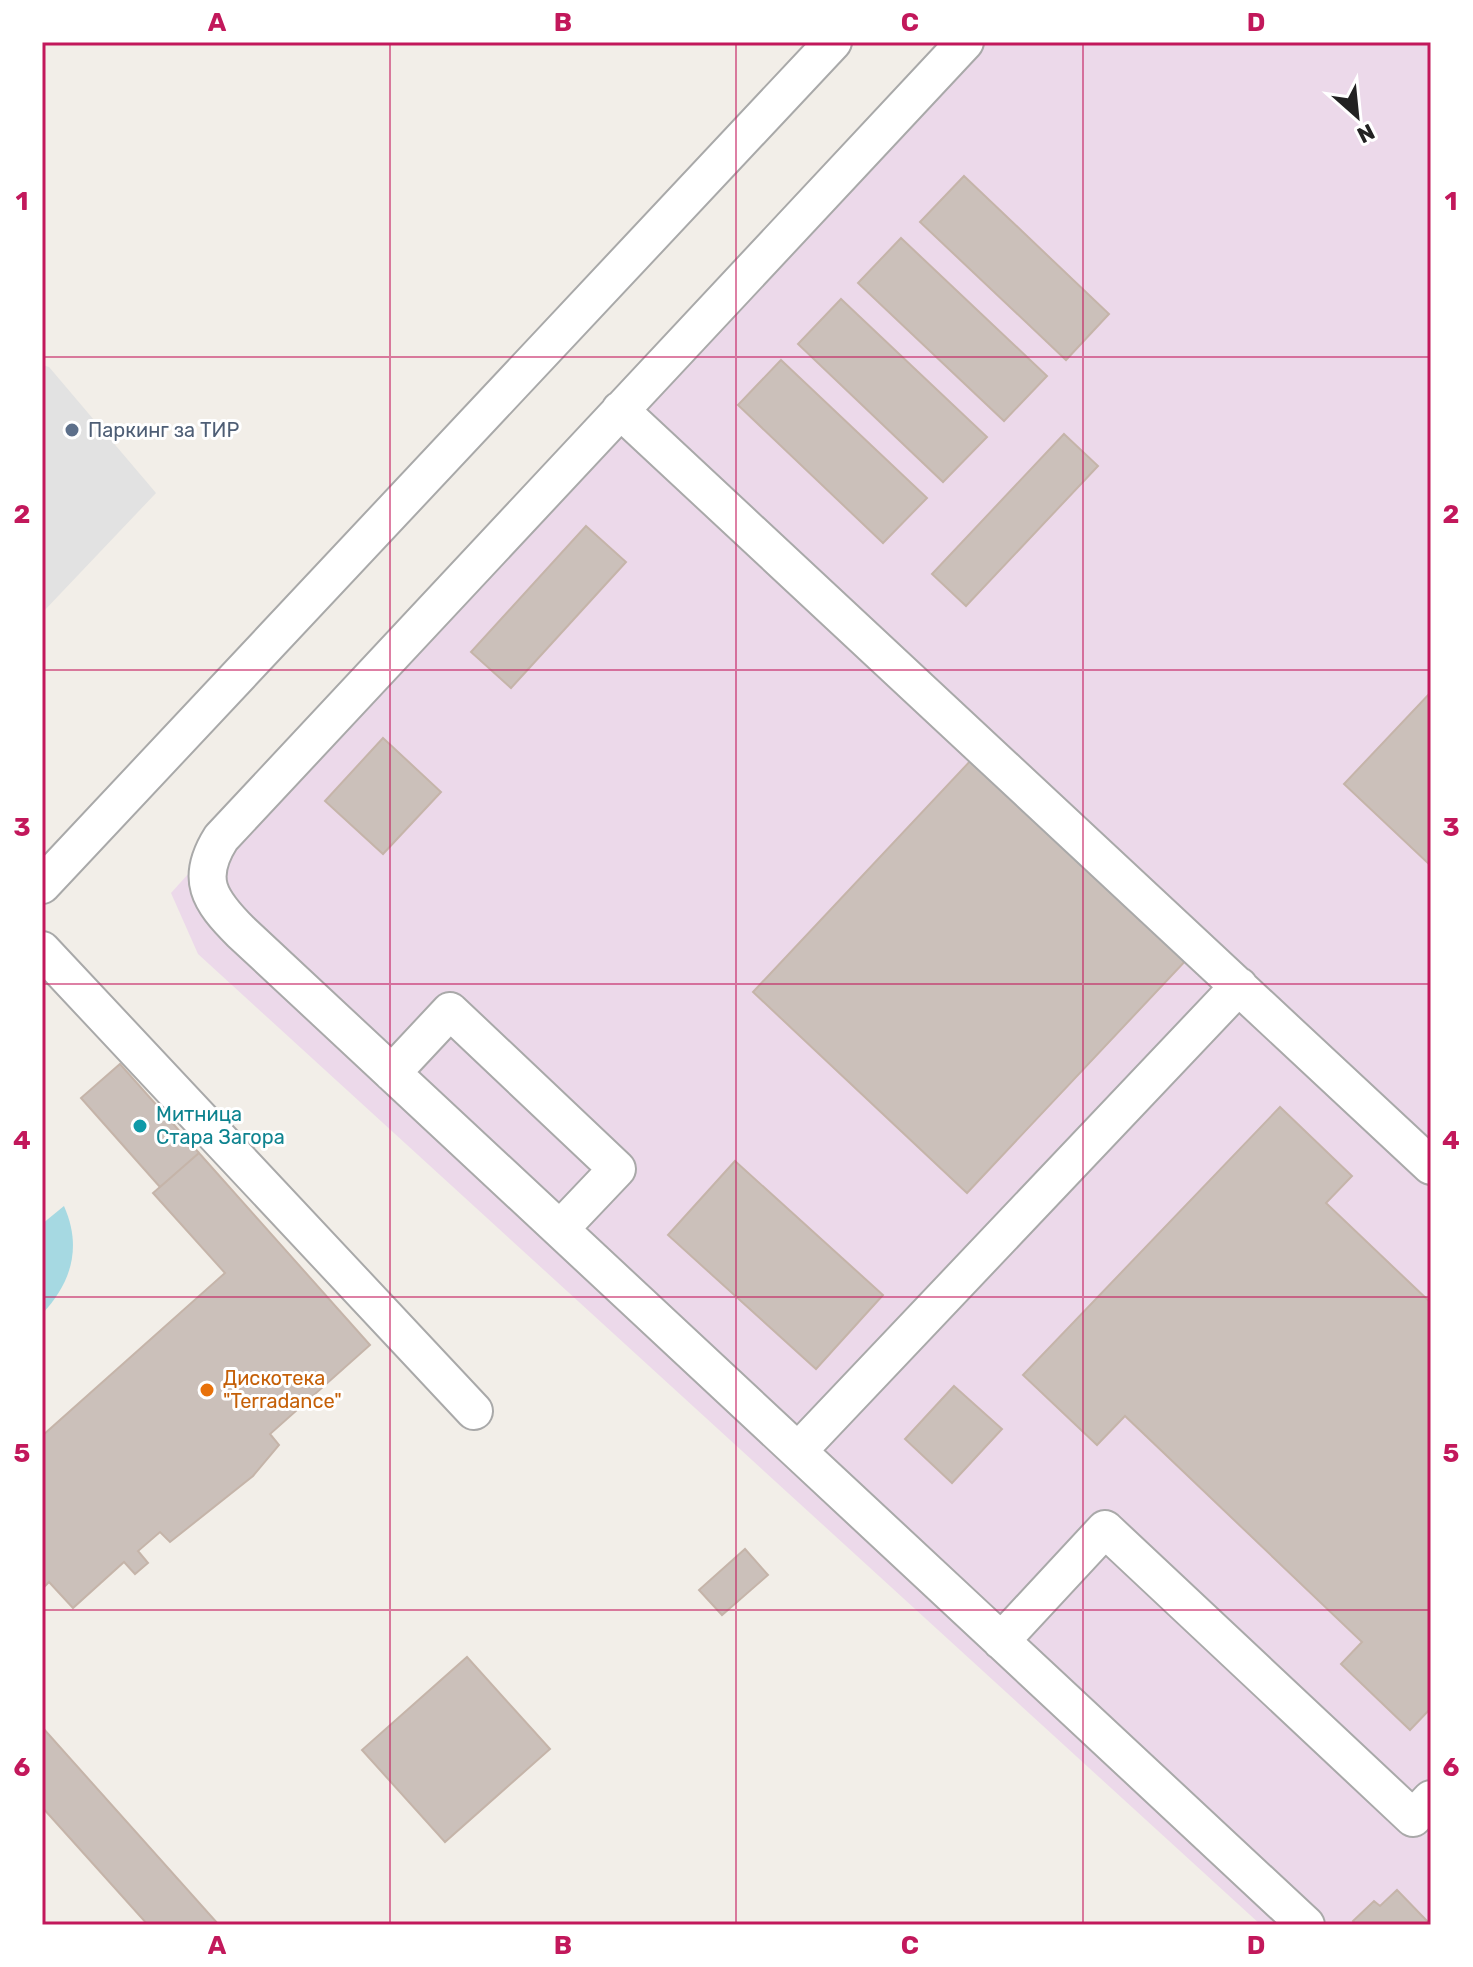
<svg xmlns="http://www.w3.org/2000/svg" width="1473" height="1967" viewBox="0 0 1473 1967" font-family="Rubik,sans-serif">
<rect width="100%" height="100%" fill="#f2eee8"/>
<!-- industrial -->
<path fill="#ecd9ea" d="M947,42H1431V1925H1261L198,954L171,893L816,177Z"/>
<!-- parking -->
<path fill="#e2e2e2" d="M42,365L49,367L156,493L42,613Z"/>
<!-- water -->
<path fill="#a6d9e2" d="M64,1206C82,1247 72,1282 42,1314V1224Z"/>
<!-- building -->
<path fill="#cbc0ba" stroke="#c5b4a9" stroke-width="2" d="M964,176L1109,314L1066,360L920,222Z
M901,238L1047,376L1004,421L858,283Z
M841,299L987,437L943,482L798,344Z
M781,360L927,498L883,543L738,405Z
M1064,434L1098,466L966,606L932,574Z
M586,526L626,562L511,688L471,652Z
M1431,692V866L1344,784Z
M383,738L441,792L383,854L325,801Z
M974,757L1189,957L967,1193L753,992Z
M120,1064L199,1153L160,1187L81,1098Z
M1280,1107L1352,1176L1326,1203L1431,1303V1708L1410,1730L1341,1664L1362,1642L1125,1416L1097,1445L1023,1375Z
M199,1153L370,1345L270,1434L279,1445L253,1476L170,1542L160,1532L138,1551L148,1563L135,1574L124,1562L73,1608L49,1582L42,1589V1436L225,1273L153,1193Z
M735,1161L883,1295L816,1369L668,1235Z
M954,1386L1002,1429L952,1483L905,1439Z
M745,1549L768,1575L722,1615L699,1590Z
M467,1657L550,1749L445,1842L362,1750Z
M42,1727L219,1925H148L42,1807Z
M1397,1890L1431,1925H1357L1353,1921L1374,1901L1380,1906Z"/>
<g fill="none" stroke-linecap="round" stroke-linejoin="round">
<defs>
<path id="minor" d="M965,42L221,838C195,879 209,900 241,932L1306,1925
M620,410L1431,1166
M42,885L833,42
M42,950L474,1411
M392,1073L450,1011L617,1169L560,1229
M798,1451L1239,986
M1001,1641L1105,1529L1413,1818L1431,1799"/>
</defs>
<!-- minor casing -->
<use href="#minor" stroke="#a9a9a9" stroke-width="40"/>
<!-- minor -->
<use href="#minor" stroke="#fff" stroke-width="36"/>
</g>
<!-- grid -->
<path fill="none" stroke="#c2185b" stroke-width="2" stroke-opacity="0.55" d="M390,42V1925M736,42V1925M1083,42V1925M42,357H1431M42,670H1431M42,984H1431M42,1297H1431M42,1610H1431"/>
<!-- markers -->
<circle fill="#5c6f8a" stroke="#fff" stroke-width="3" cx="72" cy="430" r="8"/>
<circle fill="#0f9aa8" stroke="#fff" stroke-width="3" cx="140" cy="1126" r="8"/>
<circle fill="#e8710a" stroke="#fff" stroke-width="3" cx="207" cy="1390" r="8"/>
<g text-anchor="middle" stroke-width="6" stroke-linejoin="round" paint-order="stroke">
<!-- service labels -->
<g font-size="20" fill="#4e5e75" stroke="#fff" text-anchor="start">
<text x="88" y="437">Паркинг за ТИР</text>
</g>
<!-- culture labels -->
<g font-size="20" fill="#0d838f" stroke="#fff" text-anchor="start">
<text x="156" y="1121">Митница<tspan x="156" dy="23">Стара Загора</tspan></text>
</g>
<!-- food labels -->
<g font-size="20" fill="#c56008" stroke="#fff" text-anchor="start">
<text x="223" y="1385">Дискотека<tspan x="223" dy="23">"Terradance"</tspan></text>
</g>
</g>
<!-- border -->
<rect width="1473" height="1967" fill="none" stroke="#ffffff" stroke-width="88"/>
<!-- north arrow -->
<g transform="translate(1357 116) rotate(153)" stroke="#ffffff" stroke-width="6" paint-order="stroke">
<path d="M0-6L14 30L0 20L-14 30Z" fill="#222222"/>
<text y="-12" font-size="22" font-weight="bold" text-anchor="middle" fill="#222222">N</text>
</g>
<rect x="44" y="44" width="1385" height="1879" fill="none" stroke="#c2185b" stroke-width="3"/>
<g font-size="26" text-anchor="middle" font-weight="bold" fill="#c2185b">
<text x="217" y="31">A</text>
<text x="563" y="31">B</text>
<text x="910" y="31">C</text>
<text x="1256" y="31">D</text>
<text x="22" y="210">1</text>
<text x="1451" y="210">1</text>
<text x="22" y="523">2</text>
<text x="1451" y="523">2</text>
<text x="22" y="836">3</text>
<text x="1451" y="836">3</text>
<text x="22" y="1149">4</text>
<text x="1451" y="1149">4</text>
<text x="22" y="1462">5</text>
<text x="1451" y="1462">5</text>
<text x="22" y="1776">6</text>
<text x="1451" y="1776">6</text>
<text x="217" y="1954">A</text>
<text x="563" y="1954">B</text>
<text x="910" y="1954">C</text>
<text x="1256" y="1954">D</text>
</g>
</svg>
